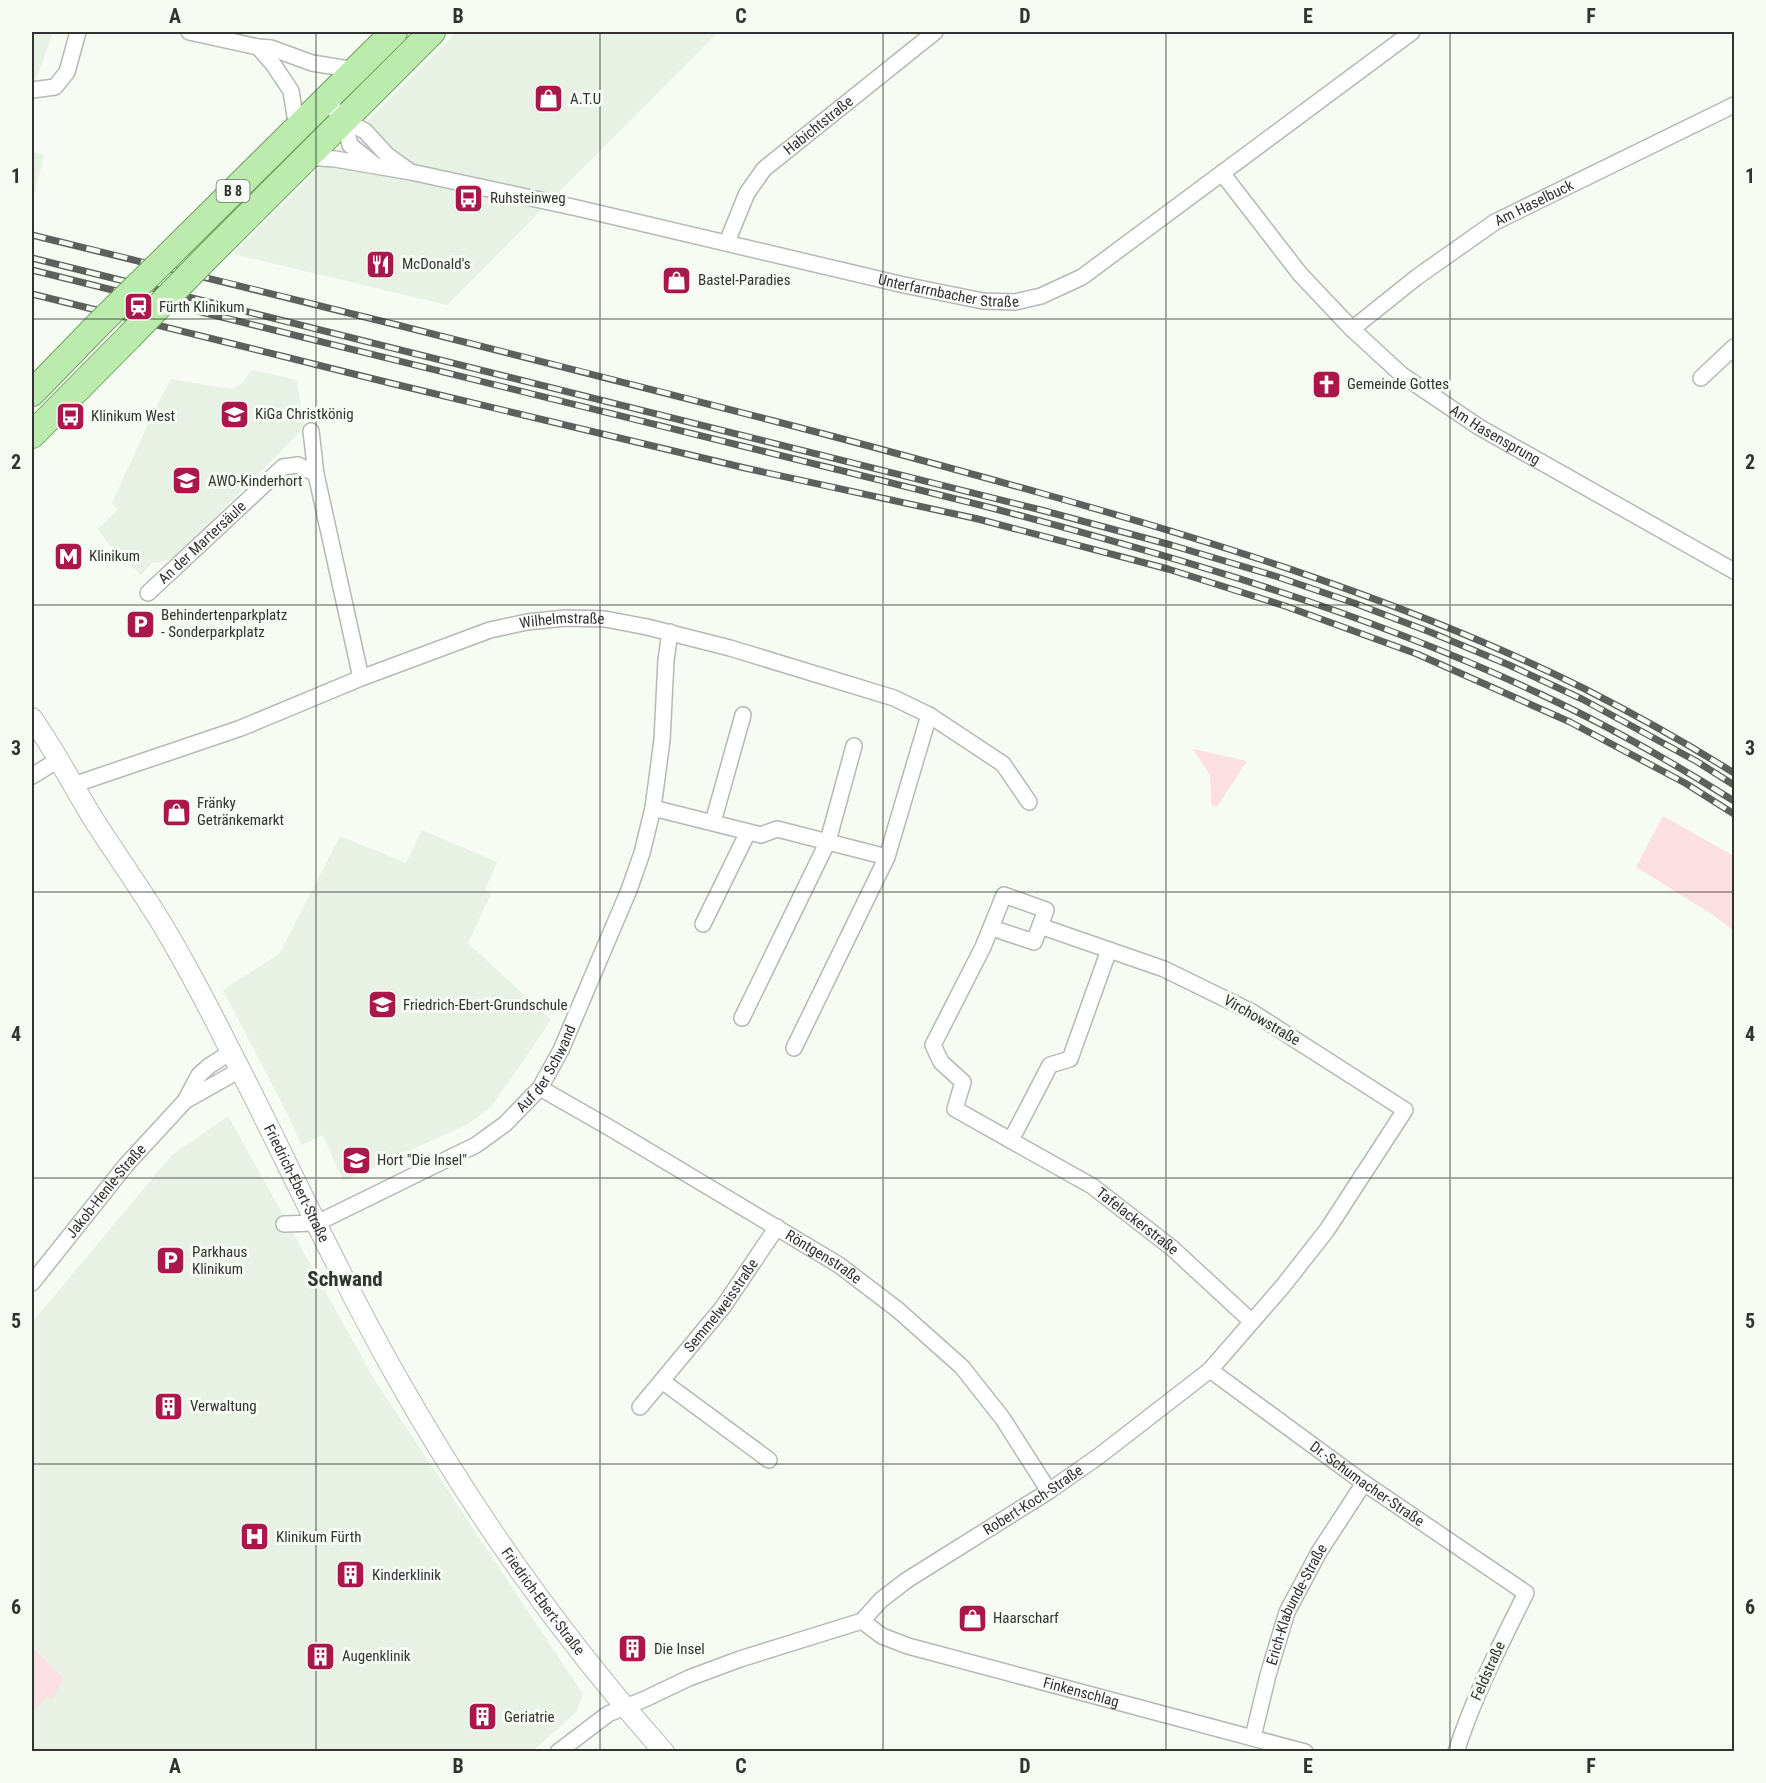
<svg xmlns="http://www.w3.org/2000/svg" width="1766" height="1783" viewBox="0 0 1766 1783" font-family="'Roboto Condensed',sans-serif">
<rect width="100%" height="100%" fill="#f6fbf4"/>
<!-- built -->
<path fill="#e7f2e4" d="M32,32H53L32,91Z
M457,32H718L447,305L233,254Z
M32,151L44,155L32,204Z
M254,370L297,380L304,428L173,560L152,563L141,575L107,542L98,529L118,509L112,503L154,411L171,379L231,389L243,383L249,373Z
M422,830L497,862L485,890L491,894L468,943L551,1020L492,1106L468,1124L343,1181L323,1135L301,1145L289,1117L223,990L280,953L340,836L406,863Z
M228,1116L375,1381L583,1694L577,1711L533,1751L32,1752V1323L172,1155Z"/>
<!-- green -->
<path fill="#fbdfe3" d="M1193,749L1247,761L1217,807L1211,805L1210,775Z
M1663,816L1734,856V931L1713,915L1636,867Z
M32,1647L64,1678L52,1701L47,1696L32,1712Z"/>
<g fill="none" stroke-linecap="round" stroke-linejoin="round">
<defs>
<g id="minor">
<path d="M189,32L258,47L271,48L312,63L355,70"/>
<path d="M258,47L273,64L291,91L297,128"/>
<path d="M32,90L55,87L67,72L78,32"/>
<path d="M325,99L344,120L365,131L387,155L408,170"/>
<path d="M344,120L350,145L375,165"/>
<path id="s1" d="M306,157L335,159L411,172L577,208L904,285L983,301L1015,302L1041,296L1082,277L1412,32"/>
<path id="s2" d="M1222,173L1300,274L1352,329L1402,375L1479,427L1734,571"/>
<path id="s3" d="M727,242L747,193L764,169L935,32"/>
<path id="s4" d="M1352,329L1417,277L1495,222L1734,105"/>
<path d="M1701,378L1734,347"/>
<path d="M311,431L316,474L361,678"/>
<path id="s5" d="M148,593L283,467L298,465L316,474"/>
<path d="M32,776L58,760"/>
<path id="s6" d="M73,785L241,728L361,678L490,630L527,622L565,618L605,619L647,627L730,648L894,698L929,715L1003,764L1029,802"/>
<path d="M653,808L761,835L777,829L887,857"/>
<path d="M713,822L743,715"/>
<path d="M703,924L748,832"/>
<path id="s7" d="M1040,926L1046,910L1004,895L983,947L933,1045L941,1062L963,1082L955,1109L1092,1186L1172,1248L1251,1321"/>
<path d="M742,1018L828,841L854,746"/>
<path d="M794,1048L887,857L929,715"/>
<path id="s8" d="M540,1088L610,1128L839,1265L898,1310L962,1367L1003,1419L1049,1491"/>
<path d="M185,1101L240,1070"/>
<path d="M1011,1140L1050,1065L1070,1059L1109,950"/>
<path id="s9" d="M284,1224L317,1223L476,1145L505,1124L540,1088L561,1050L629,890L642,853L653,808L662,740L666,660L670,632"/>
<path id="s10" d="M32,1283L126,1165L185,1101L199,1075L209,1066L231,1052"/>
<path id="s11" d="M1210,1370L1364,1483L1526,1593C1500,1645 1474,1696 1456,1752"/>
<path d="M662,1381L769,1460"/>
<path id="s12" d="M640,1407L723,1307L777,1227"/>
<path id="s13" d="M862,1621L882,1636L908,1646L1305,1752"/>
<path id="s14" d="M1253,1737L1268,1675L1287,1612L1319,1552L1364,1483"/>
<path id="s15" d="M558,1752L608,1714L645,1699L689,1678L740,1659L862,1621L881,1600L907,1580L1049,1491L1099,1456L1210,1370L1283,1286L1327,1230L1405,1110L1252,1012L1164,969L1040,926L1034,942L992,928"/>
</g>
<g id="tertiary">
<path id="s16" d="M32,718C54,749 72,784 92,817C115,853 140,888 162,924C186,964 208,1006 229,1048C285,1156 335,1268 395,1374C471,1509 561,1636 664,1752"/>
</g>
<path id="primary" d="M169,255L394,32
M200,264L432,32
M32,393L100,323
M32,435L129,337"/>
</defs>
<!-- minor casing -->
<use href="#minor" stroke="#b4bab3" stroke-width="18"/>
<!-- tertiary casing -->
<use href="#tertiary" stroke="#b4bab3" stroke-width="22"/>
<!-- primary casing -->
<use href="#primary" stroke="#6fa35e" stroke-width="28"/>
<!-- minor -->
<use href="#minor" stroke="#fff" stroke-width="15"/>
<!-- tertiary -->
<use href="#tertiary" stroke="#fff" stroke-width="20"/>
<!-- primary -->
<use href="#primary" stroke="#bcecad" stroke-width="26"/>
<defs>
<path id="rail" d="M32,235C280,295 527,357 774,421C864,444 954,469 1044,494C1228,546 1413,604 1585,689C1636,715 1686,743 1734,773
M32,258L1045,511L1171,545L1275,576L1354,603L1430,632L1509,665L1582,699L1696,761L1734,785
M32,270L988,507C1176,557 1364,611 1540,694C1607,725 1672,762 1734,801
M32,294L394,384L745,468L978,519L1168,569L1285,606L1417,654L1570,722L1685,783L1734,814"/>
</defs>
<!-- rail casing -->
<use href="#rail" stroke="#5d605c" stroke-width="7"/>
<!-- rail -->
<use href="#rail" stroke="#f6fbf4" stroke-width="4.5" stroke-dasharray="14" stroke-linecap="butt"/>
<defs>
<path id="primary-bridge" d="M100,323L169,255
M129,337L200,264"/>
</defs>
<!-- primary-bridge casing -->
<use href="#primary-bridge" stroke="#6fa35e" stroke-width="28" stroke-linecap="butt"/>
<!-- primary-bridge -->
<use href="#primary-bridge" stroke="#bcecad" stroke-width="26"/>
</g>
<!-- grid -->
<path fill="none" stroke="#313330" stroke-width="1.5" stroke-opacity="0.55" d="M316,32V1752M600,32V1752M883,32V1752M1166,32V1752M1450,32V1752M32,319H1734M32,605H1734M32,892H1734M32,1178H1734M32,1464H1734"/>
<!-- icons -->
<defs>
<symbol id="shop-square" viewBox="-11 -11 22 22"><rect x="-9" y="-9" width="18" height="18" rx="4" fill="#aa174a" stroke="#f6fbf4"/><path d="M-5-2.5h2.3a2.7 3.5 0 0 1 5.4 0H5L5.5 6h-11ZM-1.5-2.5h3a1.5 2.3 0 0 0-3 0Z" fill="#fff"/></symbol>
<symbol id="bus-square" viewBox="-11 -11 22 22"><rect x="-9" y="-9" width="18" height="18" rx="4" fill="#aa174a" stroke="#f6fbf4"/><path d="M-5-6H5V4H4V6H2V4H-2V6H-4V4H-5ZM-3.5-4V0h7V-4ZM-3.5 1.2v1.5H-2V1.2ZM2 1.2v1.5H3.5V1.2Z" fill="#fff"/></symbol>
<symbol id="restaurant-square" viewBox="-11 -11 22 22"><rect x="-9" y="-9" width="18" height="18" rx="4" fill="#aa174a" stroke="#f6fbf4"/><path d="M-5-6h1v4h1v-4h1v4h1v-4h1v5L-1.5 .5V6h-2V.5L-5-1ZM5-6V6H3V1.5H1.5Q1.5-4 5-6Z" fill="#fff"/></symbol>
<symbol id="station-square" viewBox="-11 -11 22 22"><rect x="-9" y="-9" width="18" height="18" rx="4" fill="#aa174a" stroke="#f6fbf4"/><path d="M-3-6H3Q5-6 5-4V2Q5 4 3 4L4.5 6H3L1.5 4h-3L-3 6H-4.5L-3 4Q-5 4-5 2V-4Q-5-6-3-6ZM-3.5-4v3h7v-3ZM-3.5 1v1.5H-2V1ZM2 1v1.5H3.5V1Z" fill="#fff"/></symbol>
<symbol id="church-square" viewBox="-11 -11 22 22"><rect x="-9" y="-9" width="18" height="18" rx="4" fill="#aa174a" stroke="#f6fbf4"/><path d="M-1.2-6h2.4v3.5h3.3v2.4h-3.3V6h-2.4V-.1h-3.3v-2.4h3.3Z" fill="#fff"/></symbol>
<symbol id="school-square" viewBox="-11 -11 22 22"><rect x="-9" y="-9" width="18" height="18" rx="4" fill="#aa174a" stroke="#f6fbf4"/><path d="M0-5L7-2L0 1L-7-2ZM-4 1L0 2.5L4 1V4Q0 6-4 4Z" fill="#fff"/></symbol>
<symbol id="metro-square" viewBox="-11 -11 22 22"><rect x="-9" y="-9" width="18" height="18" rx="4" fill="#aa174a" stroke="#f6fbf4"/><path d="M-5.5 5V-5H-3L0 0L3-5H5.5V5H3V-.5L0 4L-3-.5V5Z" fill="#fff"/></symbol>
<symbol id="parking-square" viewBox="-11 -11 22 22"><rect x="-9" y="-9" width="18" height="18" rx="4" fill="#aa174a" stroke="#f6fbf4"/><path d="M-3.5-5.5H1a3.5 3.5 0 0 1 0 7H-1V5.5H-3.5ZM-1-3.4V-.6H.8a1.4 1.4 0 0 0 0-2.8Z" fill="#fff"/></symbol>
<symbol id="building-square" viewBox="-11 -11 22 22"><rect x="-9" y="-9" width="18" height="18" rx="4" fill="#aa174a" stroke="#f6fbf4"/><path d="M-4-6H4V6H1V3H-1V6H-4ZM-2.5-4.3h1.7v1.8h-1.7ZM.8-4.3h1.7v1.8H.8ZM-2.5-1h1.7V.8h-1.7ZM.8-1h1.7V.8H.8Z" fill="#fff"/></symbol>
<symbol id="hospital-square" viewBox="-11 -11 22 22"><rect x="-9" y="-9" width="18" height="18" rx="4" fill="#aa174a" stroke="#f6fbf4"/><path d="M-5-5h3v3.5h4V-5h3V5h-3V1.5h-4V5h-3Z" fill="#fff"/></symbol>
</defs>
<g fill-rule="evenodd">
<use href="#shop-square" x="532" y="82" width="33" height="33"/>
<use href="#bus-square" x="452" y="182" width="33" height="33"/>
<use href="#restaurant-square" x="364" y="248" width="33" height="33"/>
<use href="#shop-square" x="660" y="264" width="33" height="33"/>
<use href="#station-square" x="122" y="290" width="33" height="33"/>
<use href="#church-square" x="1310" y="368" width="33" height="33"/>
<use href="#school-square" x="218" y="398" width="33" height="33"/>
<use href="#bus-square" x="54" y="400" width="33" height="33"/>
<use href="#school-square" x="170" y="464" width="33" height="33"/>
<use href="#metro-square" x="52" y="540" width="33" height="33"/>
<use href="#parking-square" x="124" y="608" width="33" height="33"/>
<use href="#shop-square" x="160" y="796" width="33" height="33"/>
<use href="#school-square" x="366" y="988" width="33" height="33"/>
<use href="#school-square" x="340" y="1144" width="33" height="33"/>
<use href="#parking-square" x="154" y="1244" width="33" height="33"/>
<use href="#building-square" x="152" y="1390" width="33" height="33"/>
<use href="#hospital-square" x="238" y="1520" width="33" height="33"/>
<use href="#building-square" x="334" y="1558" width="33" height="33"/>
<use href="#shop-square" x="956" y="1602" width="33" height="33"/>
<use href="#building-square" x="616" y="1632" width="33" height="33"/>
<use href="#building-square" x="304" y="1640" width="33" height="33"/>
<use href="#building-square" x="466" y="1700" width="33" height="33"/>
</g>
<g text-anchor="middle" stroke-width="6" stroke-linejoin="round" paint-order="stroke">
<!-- shield labels -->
<rect fill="#f6fbf4" stroke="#6c6f6b" stroke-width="1.5" x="216.5" y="180" width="33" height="22" rx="4.5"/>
<g font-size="14" font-weight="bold" fill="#313330">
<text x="233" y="196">B 8</text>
</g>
<!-- poi labels -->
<g font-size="15" fill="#313330" stroke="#f6fbf4" text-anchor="start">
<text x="570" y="104">A.T.U</text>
<text x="490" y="203">Ruhsteinweg</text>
<text x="402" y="269">McDonald's</text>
<text x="698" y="285">Bastel-Paradies</text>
<text x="159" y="312">Fürth Klinikum</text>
<text x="1347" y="389">Gemeinde Gottes</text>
<text x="255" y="419">KiGa Christkönig</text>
<text x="91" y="421">Klinikum West</text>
<text x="208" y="486">AWO-Kinderhort</text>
<text x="89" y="561">Klinikum</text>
<text x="161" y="620">Behindertenparkplatz<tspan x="161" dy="17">- Sonderparkplatz</tspan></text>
<text x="197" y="808">Fränky<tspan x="197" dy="17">Getränkemarkt</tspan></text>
<text x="403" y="1010">Friedrich-Ebert-Grundschule</text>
<text x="377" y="1165">Hort "Die Insel"</text>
<text x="192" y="1257">Parkhaus<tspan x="192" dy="17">Klinikum</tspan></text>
<text x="190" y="1411">Verwaltung</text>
<text x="276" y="1542">Klinikum Fürth</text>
<text x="372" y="1580">Kinderklinik</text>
<text x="993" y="1623">Haarscharf</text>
<text x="654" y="1654">Die Insel</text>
<text x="342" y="1661">Augenklinik</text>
<text x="504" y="1722">Geriatrie</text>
</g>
<!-- street labels -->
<g font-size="15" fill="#313330" stroke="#f6fbf4">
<text dy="5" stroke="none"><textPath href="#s3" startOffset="152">Habichtstraße</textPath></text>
<text dy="5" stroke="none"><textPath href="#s4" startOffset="222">Am Haselbuck</textPath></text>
<text dy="5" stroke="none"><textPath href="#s1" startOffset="657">Unterfarrnbacher Straße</textPath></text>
<text dy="5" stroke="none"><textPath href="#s2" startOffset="382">Am Hasensprung</textPath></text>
<text dy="5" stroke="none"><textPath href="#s5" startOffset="74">An der Martersäule</textPath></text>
<text dy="5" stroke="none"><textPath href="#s6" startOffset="518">Wilhelmstraße</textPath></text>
<text transform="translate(1262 1020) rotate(30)" y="5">Virchowstraße</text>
<text dy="5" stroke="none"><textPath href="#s9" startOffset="316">Auf der Schwand</textPath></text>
<text dy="5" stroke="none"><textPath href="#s16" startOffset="536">Friedrich-Ebert-Straße</textPath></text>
<text dy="5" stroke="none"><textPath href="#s10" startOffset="118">Jakob-Henle-Straße</textPath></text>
<text dy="5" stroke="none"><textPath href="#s7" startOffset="519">Tafelackerstraße</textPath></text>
<text dy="5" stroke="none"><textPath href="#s8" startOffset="330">Röntgenstraße</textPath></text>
<text dy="5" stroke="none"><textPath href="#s12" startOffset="130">Semmelweisstraße</textPath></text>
<text dy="5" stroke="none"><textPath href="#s11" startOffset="194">Dr.-Schumacher-Straße</textPath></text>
<text dy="5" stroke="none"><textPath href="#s15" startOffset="544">Robert-Koch-Straße</textPath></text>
<text dy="5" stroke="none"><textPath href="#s16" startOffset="1022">Friedrich-Ebert-Straße</textPath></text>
<text dy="5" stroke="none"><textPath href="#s14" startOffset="140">Erich-Klabunde-Straße</textPath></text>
<text transform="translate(1488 1671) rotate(-66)" y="5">Feldstraße</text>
<text dy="5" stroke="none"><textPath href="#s13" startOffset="232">Finkenschlag</textPath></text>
</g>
<!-- district labels -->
<g font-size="21" font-weight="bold" fill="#313330" stroke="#f6fbf4">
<text x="345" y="1286">Schwand</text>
</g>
</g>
<!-- border -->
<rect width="1766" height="1783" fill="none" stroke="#f6fbf4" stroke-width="66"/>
<rect x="33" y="33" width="1700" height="1717" fill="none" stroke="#313330" stroke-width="2"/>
<g font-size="20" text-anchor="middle" font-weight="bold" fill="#313330">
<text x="175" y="23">A</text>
<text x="458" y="23">B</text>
<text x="741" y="23">C</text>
<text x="1025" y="23">D</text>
<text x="1308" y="23">E</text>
<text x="1591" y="23">F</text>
<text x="16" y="183">1</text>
<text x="1750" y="183">1</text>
<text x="16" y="469">2</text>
<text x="1750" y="469">2</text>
<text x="16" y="755">3</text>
<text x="1750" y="755">3</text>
<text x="16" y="1041">4</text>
<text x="1750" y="1041">4</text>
<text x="16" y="1328">5</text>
<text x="1750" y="1328">5</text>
<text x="16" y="1614">6</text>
<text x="1750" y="1614">6</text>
<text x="175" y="1773">A</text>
<text x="458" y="1773">B</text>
<text x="741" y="1773">C</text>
<text x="1025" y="1773">D</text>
<text x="1308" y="1773">E</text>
<text x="1591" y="1773">F</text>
</g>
</svg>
